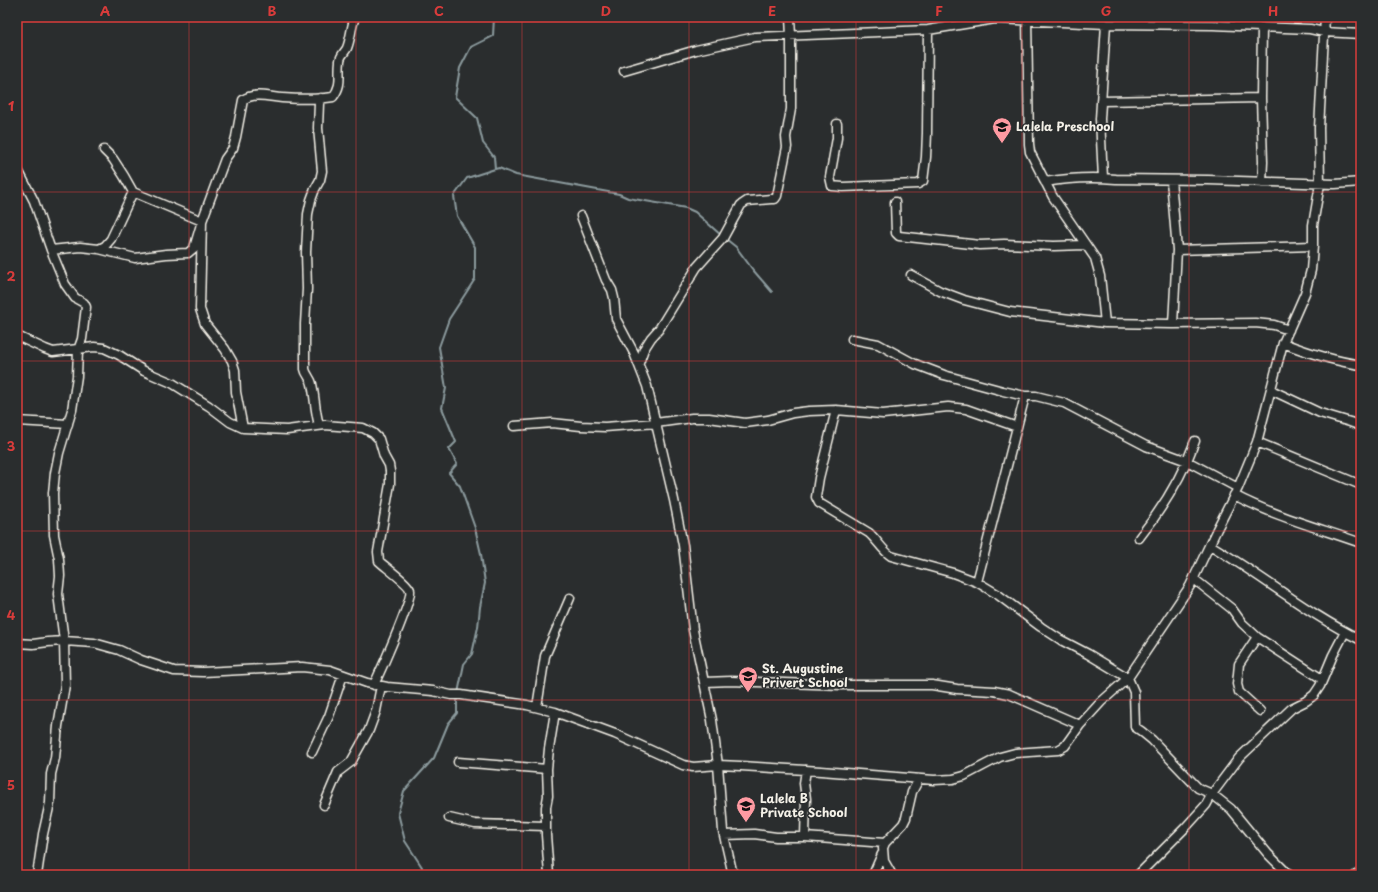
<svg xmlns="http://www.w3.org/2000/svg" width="1378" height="892" viewBox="0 0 1378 892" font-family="'Playpen Sans',sans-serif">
<rect width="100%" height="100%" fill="#2a2d2e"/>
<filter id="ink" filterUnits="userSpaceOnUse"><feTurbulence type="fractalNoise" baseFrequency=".025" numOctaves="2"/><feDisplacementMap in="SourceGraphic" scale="8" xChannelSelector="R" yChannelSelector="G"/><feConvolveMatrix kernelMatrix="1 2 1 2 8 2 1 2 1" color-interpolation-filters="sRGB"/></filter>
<g filter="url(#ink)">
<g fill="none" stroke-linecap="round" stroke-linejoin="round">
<!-- stream -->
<path stroke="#8c9b9e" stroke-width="2" d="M495,169L499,168L516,175L619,194L628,198L686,208L695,212L722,236
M726,239L736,247L753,270L772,292
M458,693L464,664L472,654L478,627L480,607L485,583L481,554L475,528L460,486L449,473L457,464L449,449L456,442L442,408L446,388L439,347L449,319L475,279V247L457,216L454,196L467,178L495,169L494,157L483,143L477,118L455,97L460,68L471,47L493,36L494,17
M421,875L422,867L405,841L398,813L404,791L434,758L448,724L457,713V697"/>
<defs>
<path id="minor" d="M1027,17L1029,144L1030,152L1053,197L1095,258L1100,276L1105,323
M1262,27L1261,98L1263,162L1262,182
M624,71L696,50L755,37L928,30L995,19L1106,24L1213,25L1310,29L1324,32L1361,34
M1102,101L1261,98
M837,124V138L830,177L832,186L843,187L918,184L923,181L926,157L927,133L928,30
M17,168L34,201L51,250L65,284L75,298L84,303L86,307L82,339L78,350L77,376L72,410L59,453L55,473L53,493L54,535L59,559L60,576L58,594L64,641L65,685L58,726L55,758L51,774L50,803L43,834L37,875
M1103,178L1100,119L1106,24
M1171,180L1177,250L1173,324
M1045,182C1069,178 1092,177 1116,179L1208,180L1335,184L1361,182V178
M895,202L896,233L899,236L980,245L1004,244L1054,246L1085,245
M581,216L606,280L612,290L614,298L616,319L634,353L647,386L674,500L683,545L693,630L712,720L718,765L723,831L733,875
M99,249L105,246L111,239L133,192
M51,250L80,247L99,249L135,258L166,254L188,253L194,248L202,221L133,192L124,176L113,159L104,150
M1177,250L1313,246
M911,275L940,291L964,300L1010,312L1105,323L1173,324L1255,323L1274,325L1289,330
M17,336L45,349L53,352L94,347L104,348L119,355L144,371L172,383L209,406L230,422L243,428L287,430L325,425L363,428L373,433L379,439L384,456L389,465L390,471V484L378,552L379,561C384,566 409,584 410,590C413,599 380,672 374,685
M852,339L878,344L915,364L944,375L1003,391L1025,396H1036L1064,403L1146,446L1187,461L1238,488
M1283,343C1309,353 1333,361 1361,365
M639,363L644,349L651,338L659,329L697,267L723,238L741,205L747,201L771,199H775L777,196L787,147L786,137L791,109V36L790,17
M1271,390L1320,413L1350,422L1361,426
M17,421L68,424
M319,425C315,411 315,398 312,384C311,378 306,375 305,369V324L307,289L306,252L308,214L311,200L315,189L320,180L322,171L318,128L319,103L321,98
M514,426L552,423L581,426L605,427L656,423L692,418H709L745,423L768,420L793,413L809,411L836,410L883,414L948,407L966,409L1017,427
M243,428L236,392L235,370L232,361L225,349L205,324L200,309L202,221L225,159L233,148L236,137L243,100C254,92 269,97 282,98C298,99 317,100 333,97C343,84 338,76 340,61C340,56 345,52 347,48C351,38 351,27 355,17
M1257,442L1361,485
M1234,495C1274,516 1319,528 1361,543
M1139,538C1163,508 1182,477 1195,441
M1210,545C1261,575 1308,614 1361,640
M1194,579L1232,609L1242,623L1257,637L1239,664L1237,684L1239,692L1260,711
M977,582L1025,396
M1257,637L1322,679
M17,643L33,644L48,642L64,641L94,643L119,650L141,660L174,671L203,672L302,667L330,670L367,683L387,687L433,691L451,695H461L527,705L555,712L615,734L683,765L693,767L718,765L741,766L821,771L934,780L953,779L964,776L1000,757L1015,753L1058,750L1065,746L1080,725L1101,702L1128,678L1088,654L1061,640L1041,627L997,594L977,582L953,573L891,556C882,550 877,540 869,533L819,503L816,497L819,478L836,410
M705,682L731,681L841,685H932L957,689L994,691L1009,694L1080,725
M537,707L545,656L570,598
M312,752L329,716L343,675
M458,762L547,769
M806,770L804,783L806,799L805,837L885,843
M324,805L338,772L351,762L369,730L376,711L381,686
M449,818L475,824L546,826
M724,835L754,834L776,837H805
M549,875L546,835V807L548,796L547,769L549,749L555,712
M873,875L882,854
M892,875L884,861L883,848L885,843L903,824L906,818L912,792L919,779
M1138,875L1186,827L1206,805L1212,794L1239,758L1292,708L1306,701L1314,695L1320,686L1333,655L1345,632
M1289,875L1268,854L1231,809L1212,794L1198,788L1152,740L1141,731L1135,727L1134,692L1128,678L1190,586L1217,529L1238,488L1257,442L1283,343L1305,293L1311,270L1313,246V225L1320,184L1319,128L1325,17
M1356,875L1361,872"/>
</defs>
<!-- minor casing -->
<use href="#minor" stroke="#f4f1e8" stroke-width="11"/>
<!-- minor -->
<use href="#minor" stroke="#2a2d2e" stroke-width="8"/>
</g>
</g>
<!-- grid -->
<path fill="none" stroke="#d93c3b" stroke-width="1" stroke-opacity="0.55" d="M189,17V875M356,17V875M522,17V875M689,17V875M856,17V875M1022,17V875M1189,17V875M17,192H1361M17,361H1361M17,531H1361M17,700H1361"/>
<!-- icons -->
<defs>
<symbol id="school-pin" viewBox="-11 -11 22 30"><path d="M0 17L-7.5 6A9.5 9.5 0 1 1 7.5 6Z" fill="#ff9aa2" stroke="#2a2d2e"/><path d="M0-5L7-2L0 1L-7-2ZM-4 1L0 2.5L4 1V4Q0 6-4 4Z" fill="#111"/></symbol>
</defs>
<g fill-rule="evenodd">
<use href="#school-pin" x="991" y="116" width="22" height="30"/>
<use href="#school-pin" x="737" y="665" width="22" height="30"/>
<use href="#school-pin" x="735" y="795" width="22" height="30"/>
</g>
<g text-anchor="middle" stroke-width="3" stroke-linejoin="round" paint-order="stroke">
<!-- poi labels -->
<g font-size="12" font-weight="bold" fill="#f4f1e8" stroke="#2a2d2e" text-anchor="start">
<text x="1016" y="131">Lalela Preschool</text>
<text x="762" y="673">St. Augustine<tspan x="762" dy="14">Privert School</tspan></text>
<text x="760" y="803">Lalela B<tspan x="760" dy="14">Private School</tspan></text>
</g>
</g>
<!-- margin -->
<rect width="1378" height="892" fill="none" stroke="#2a2d2e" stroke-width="44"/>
<rect x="22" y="22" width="1334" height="848" fill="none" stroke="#d93c3b" stroke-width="1.5"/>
<g font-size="13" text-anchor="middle" font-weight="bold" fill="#d93c3b">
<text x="105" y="16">A</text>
<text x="272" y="16">B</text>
<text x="439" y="16">C</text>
<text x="606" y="16">D</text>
<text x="772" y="16">E</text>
<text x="939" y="16">F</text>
<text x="1106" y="16">G</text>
<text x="1273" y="16">H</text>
<text x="11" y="111">1</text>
<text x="11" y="281">2</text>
<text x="11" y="451">3</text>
<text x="11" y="620">4</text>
<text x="11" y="790">5</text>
</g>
</svg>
